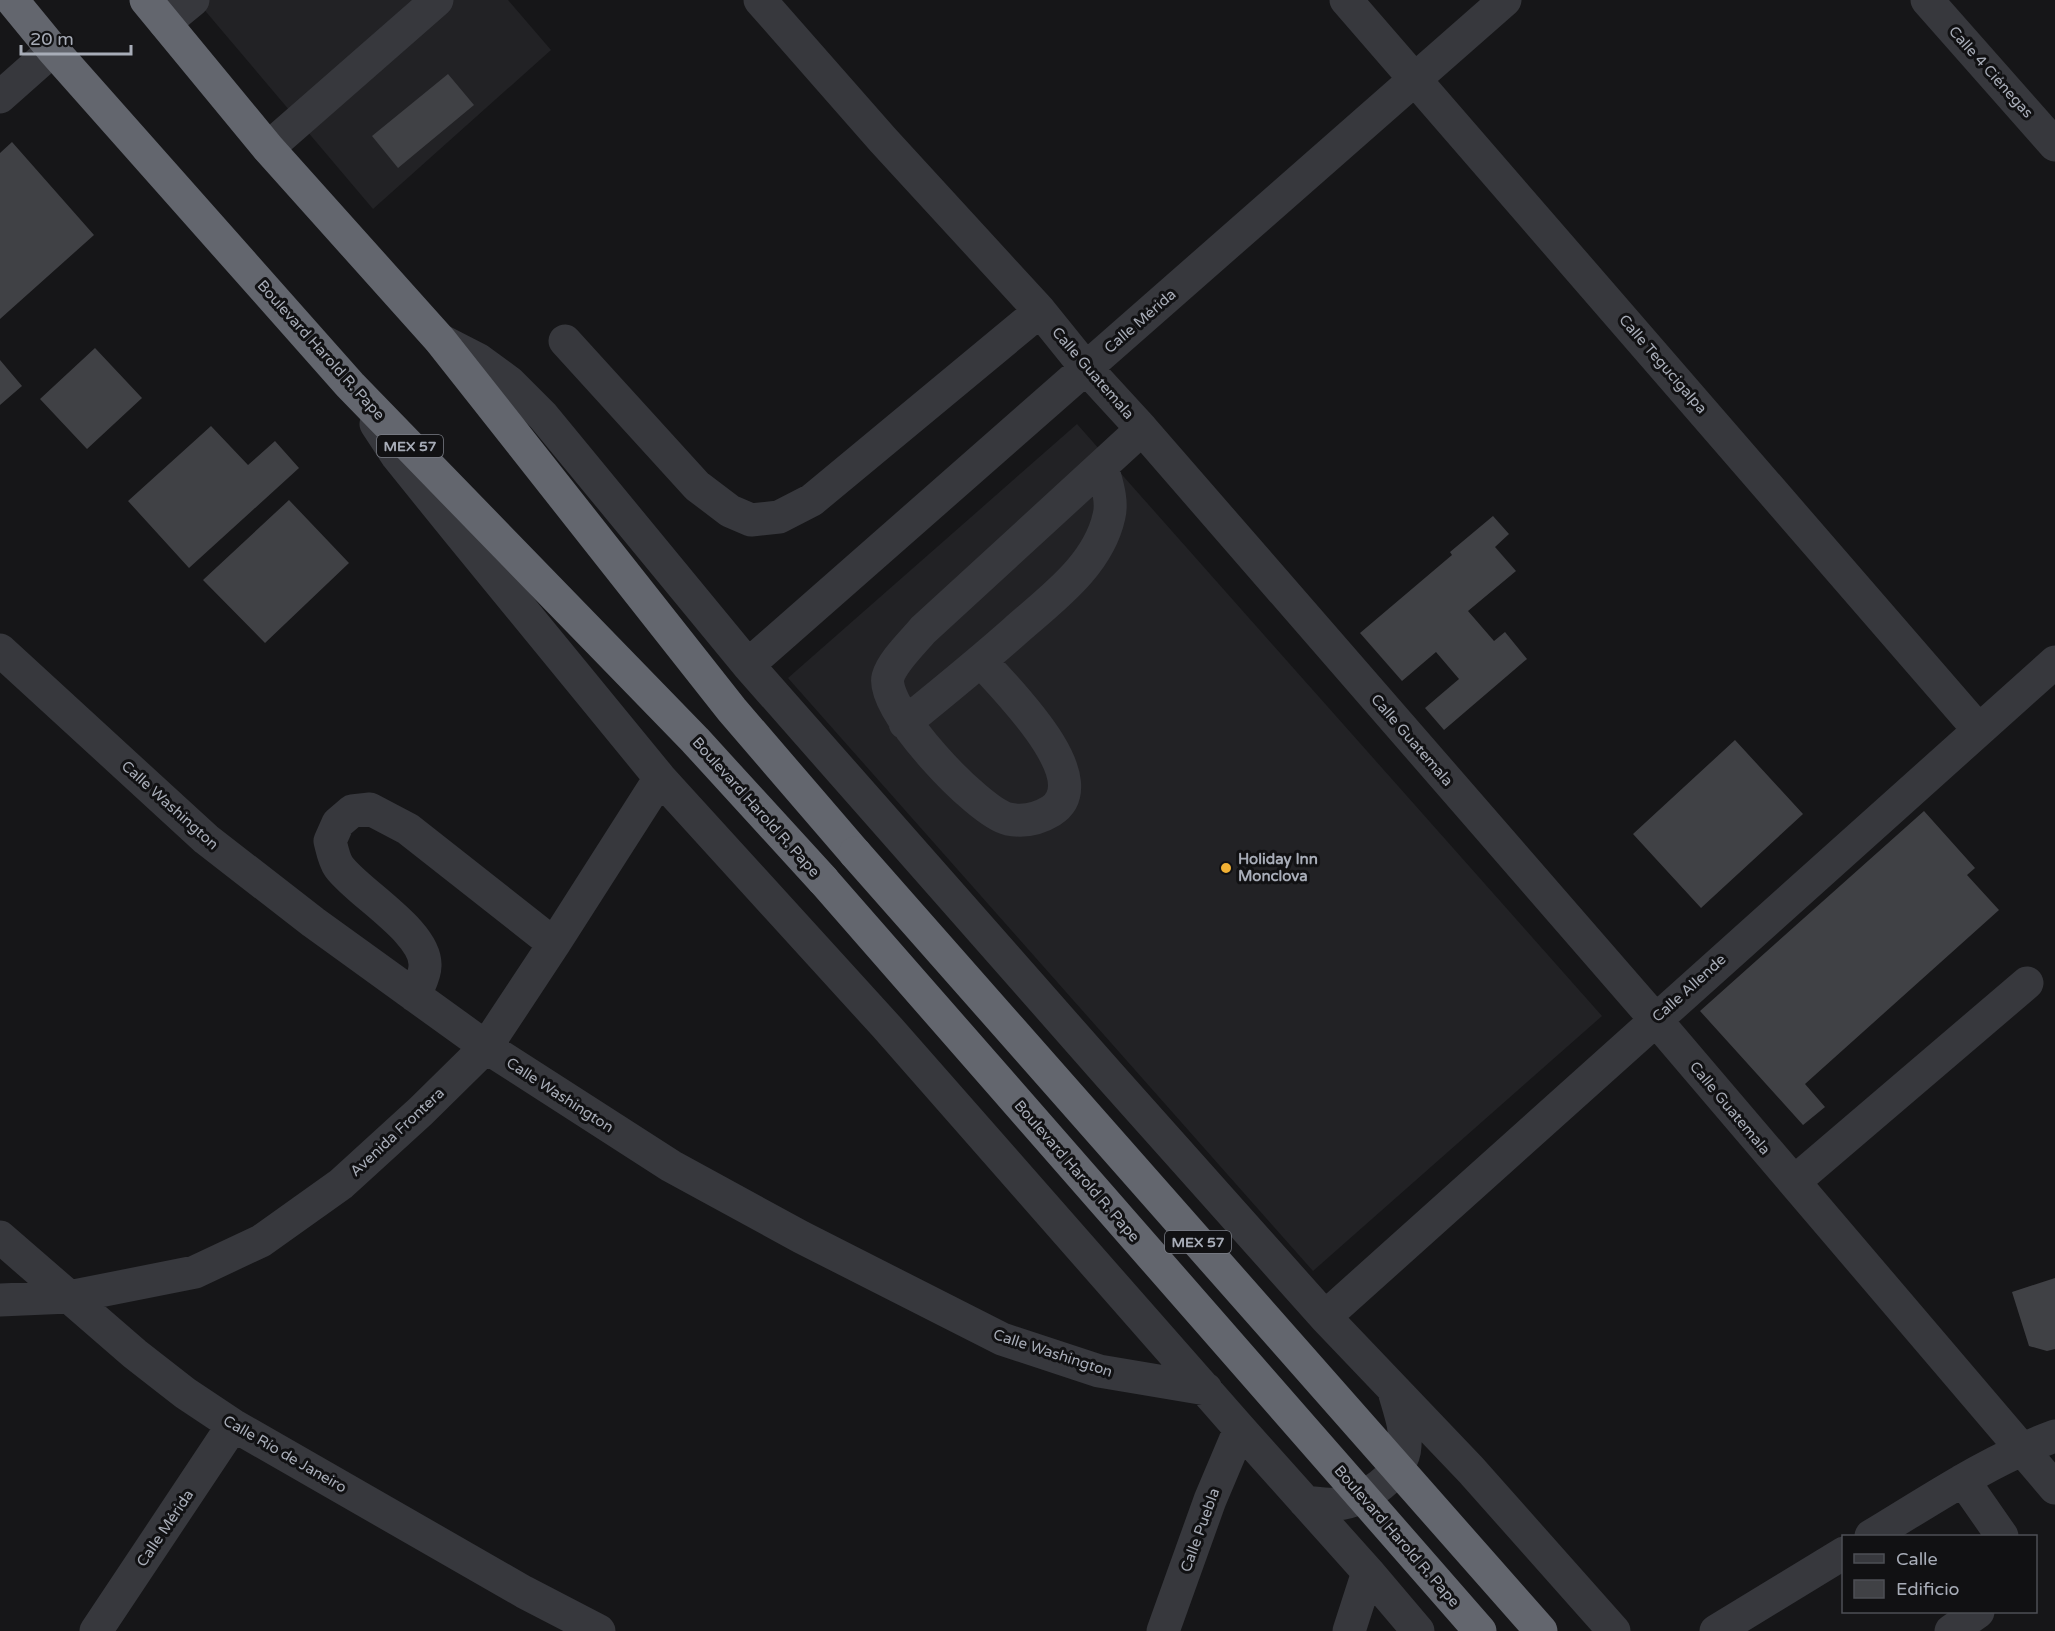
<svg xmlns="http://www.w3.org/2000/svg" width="2055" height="1631" viewBox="0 0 2055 1631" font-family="'Varela Round',sans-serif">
<rect width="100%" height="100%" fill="#161618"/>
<!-- built -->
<path fill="#222225" d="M196,0H508L551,50L373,209Z
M1077,424L1602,1016L1313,1271L788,678Z"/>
<!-- building -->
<path fill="#404145" d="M448,74L474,105L398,168L372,136Z
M12,142L94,235L0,319V153Z
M95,348L142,398L87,449L40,399Z
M0,360L22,386L0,405Z
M211,426L248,465L275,441L299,468L189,568L128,501Z
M289,500L349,563L265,643L203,580Z
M1493,516L1509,534L1495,547L1516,571L1468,611L1494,641L1505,632L1527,659L1444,730L1425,708L1459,679L1436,652L1402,681L1360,633L1452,555L1450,552Z
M1735,740L1803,814L1701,908L1633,834Z
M1924,811L1975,868L1967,875L1999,910L1805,1084L1825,1107L1803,1125L1700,1011Z
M2055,1278V1349L2047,1351L2029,1346L2012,1292Z"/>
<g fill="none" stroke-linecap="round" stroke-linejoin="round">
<!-- minor -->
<path stroke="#37383d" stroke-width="33" d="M760,0L883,140L1040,311L1086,368L1142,429L1655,1019L2055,1488
M1346,0L1978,729
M1927,0L2055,145
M165,23L193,0
M0,97L53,50
M268,148L437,0
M440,340L479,360L509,382L543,416L748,665L1110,1076L1325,1317L1471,1470L1614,1631
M565,341L697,486L730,511L751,520L779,517L812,500L1040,311
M376,424L397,456L460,534L660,778L885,1025L1240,1429L1368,1572L1418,1631
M0,650L206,839L313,922L486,1047L671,1166L801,1237L1002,1339L1099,1371L1206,1389
M981,661C1003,686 1100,780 1051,811C1038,819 1023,822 1008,819C978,812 880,708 888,677C892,662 913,642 923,630L1142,429
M748,665L1505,0
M905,723C942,693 979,663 1015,631C1051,599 1098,566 1109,516C1113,500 1106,482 1102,466
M415,996C418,987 425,976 425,966C427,932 358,893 339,867C334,860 332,849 330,841L338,823L352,811L370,809L408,829L554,944
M1794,1182L2027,983
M0,1237L135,1354L185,1393L233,1425L524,1592L599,1631
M0,1300L69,1297L195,1272L261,1241L341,1184L421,1111L486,1047L554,944L660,778
M1325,1317L2055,662
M1963,1480L2002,1536
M1305,1502C1316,1503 1328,1505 1338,1504C1364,1502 1404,1474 1405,1446C1406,1427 1399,1409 1394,1391
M1871,1536C1931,1500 1989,1460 2055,1436
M96,1631L233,1425
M1163,1631L1210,1500L1240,1429
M1349,1631L1368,1572
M1716,1631L1844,1553
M1951,1631L1978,1612"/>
<!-- highway -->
<path stroke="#63666e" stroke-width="33" d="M12,0L53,50L350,385L695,740L823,880
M146,0L268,148L440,340L732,710L855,853"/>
<!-- highway-bridge -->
<path stroke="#63666e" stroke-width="33" d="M855,853L1541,1631
M823,880L1480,1631"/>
</g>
<!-- markers -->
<circle fill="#f2b134" stroke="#111113" stroke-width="2" cx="1226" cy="868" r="6"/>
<g text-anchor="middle" stroke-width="6" stroke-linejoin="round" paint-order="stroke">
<!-- shield labels -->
<g fill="#111113" stroke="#7b7e86" stroke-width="1.5">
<rect x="377" y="435" width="66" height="22" rx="4.5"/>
<rect x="1165" y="1231" width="66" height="22" rx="4.5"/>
</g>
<g font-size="14" font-weight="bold" fill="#a8adb8">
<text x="410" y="451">MEX 57</text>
<text x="1198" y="1247">MEX 57</text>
</g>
<!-- street labels -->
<g font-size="15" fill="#a8adb8" stroke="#111113">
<text transform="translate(1991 72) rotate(48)" y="5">Calle 4 Ciénegas</text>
<text transform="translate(1140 321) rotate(-41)" y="5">Calle Mérida</text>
<text transform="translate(321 350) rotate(48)" y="5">Boulevard Harold R. Pape</text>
<text transform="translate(1663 364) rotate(49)" y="5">Calle Tegucigalpa</text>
<text transform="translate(1093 373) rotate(49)" y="5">Calle Guatemala</text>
<text transform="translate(1412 740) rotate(49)" y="5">Calle Guatemala</text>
<text transform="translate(170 805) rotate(42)" y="5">Calle Washington</text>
<text transform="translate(756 807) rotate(48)" y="5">Boulevard Harold R. Pape</text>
<text transform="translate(1689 988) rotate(-42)" y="5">Calle Allende</text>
<text transform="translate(560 1095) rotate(33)" y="5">Calle Washington</text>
<text transform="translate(1730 1108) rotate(50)" y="5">Calle Guatemala</text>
<text transform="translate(397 1132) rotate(-43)" y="5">Avenida Frontera</text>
<text transform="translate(1077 1171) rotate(49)" y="5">Boulevard Harold R. Pape</text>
<text transform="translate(1053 1353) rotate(18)" y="5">Calle Washington</text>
<text transform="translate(285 1454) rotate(30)" y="5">Calle Río de Janeiro</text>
<text transform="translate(165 1528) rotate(-56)" y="5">Calle Mérida</text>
<text transform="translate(1200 1530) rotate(-70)" y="5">Calle Puebla</text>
<text transform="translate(1397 1536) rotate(49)" y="5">Boulevard Harold R. Pape</text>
</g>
<!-- poi labels -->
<g font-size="15" font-weight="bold" fill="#a8adb8" stroke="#111113" text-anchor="start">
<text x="1238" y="864">Holiday Inn<tspan x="1238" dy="17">Monclova</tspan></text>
</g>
</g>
<!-- legend -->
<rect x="1842" y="1535" width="195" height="78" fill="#111113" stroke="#4d4f55" stroke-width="1.5"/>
<rect x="1854" y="1554" width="30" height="9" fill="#37383d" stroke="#4d4f55" stroke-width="1.5"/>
<text x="1896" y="1565" font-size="18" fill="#a8adb8">Calle</text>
<rect x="1854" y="1580" width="30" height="18" fill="#404145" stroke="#4d4f55" stroke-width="1.5"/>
<text x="1896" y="1595" font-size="18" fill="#a8adb8">Edificio</text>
<!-- scale -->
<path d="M21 45v9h110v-9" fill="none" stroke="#a8adb8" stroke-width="3"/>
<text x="30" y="45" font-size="18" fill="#a8adb8" stroke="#111113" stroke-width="4.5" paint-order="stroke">20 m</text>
</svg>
